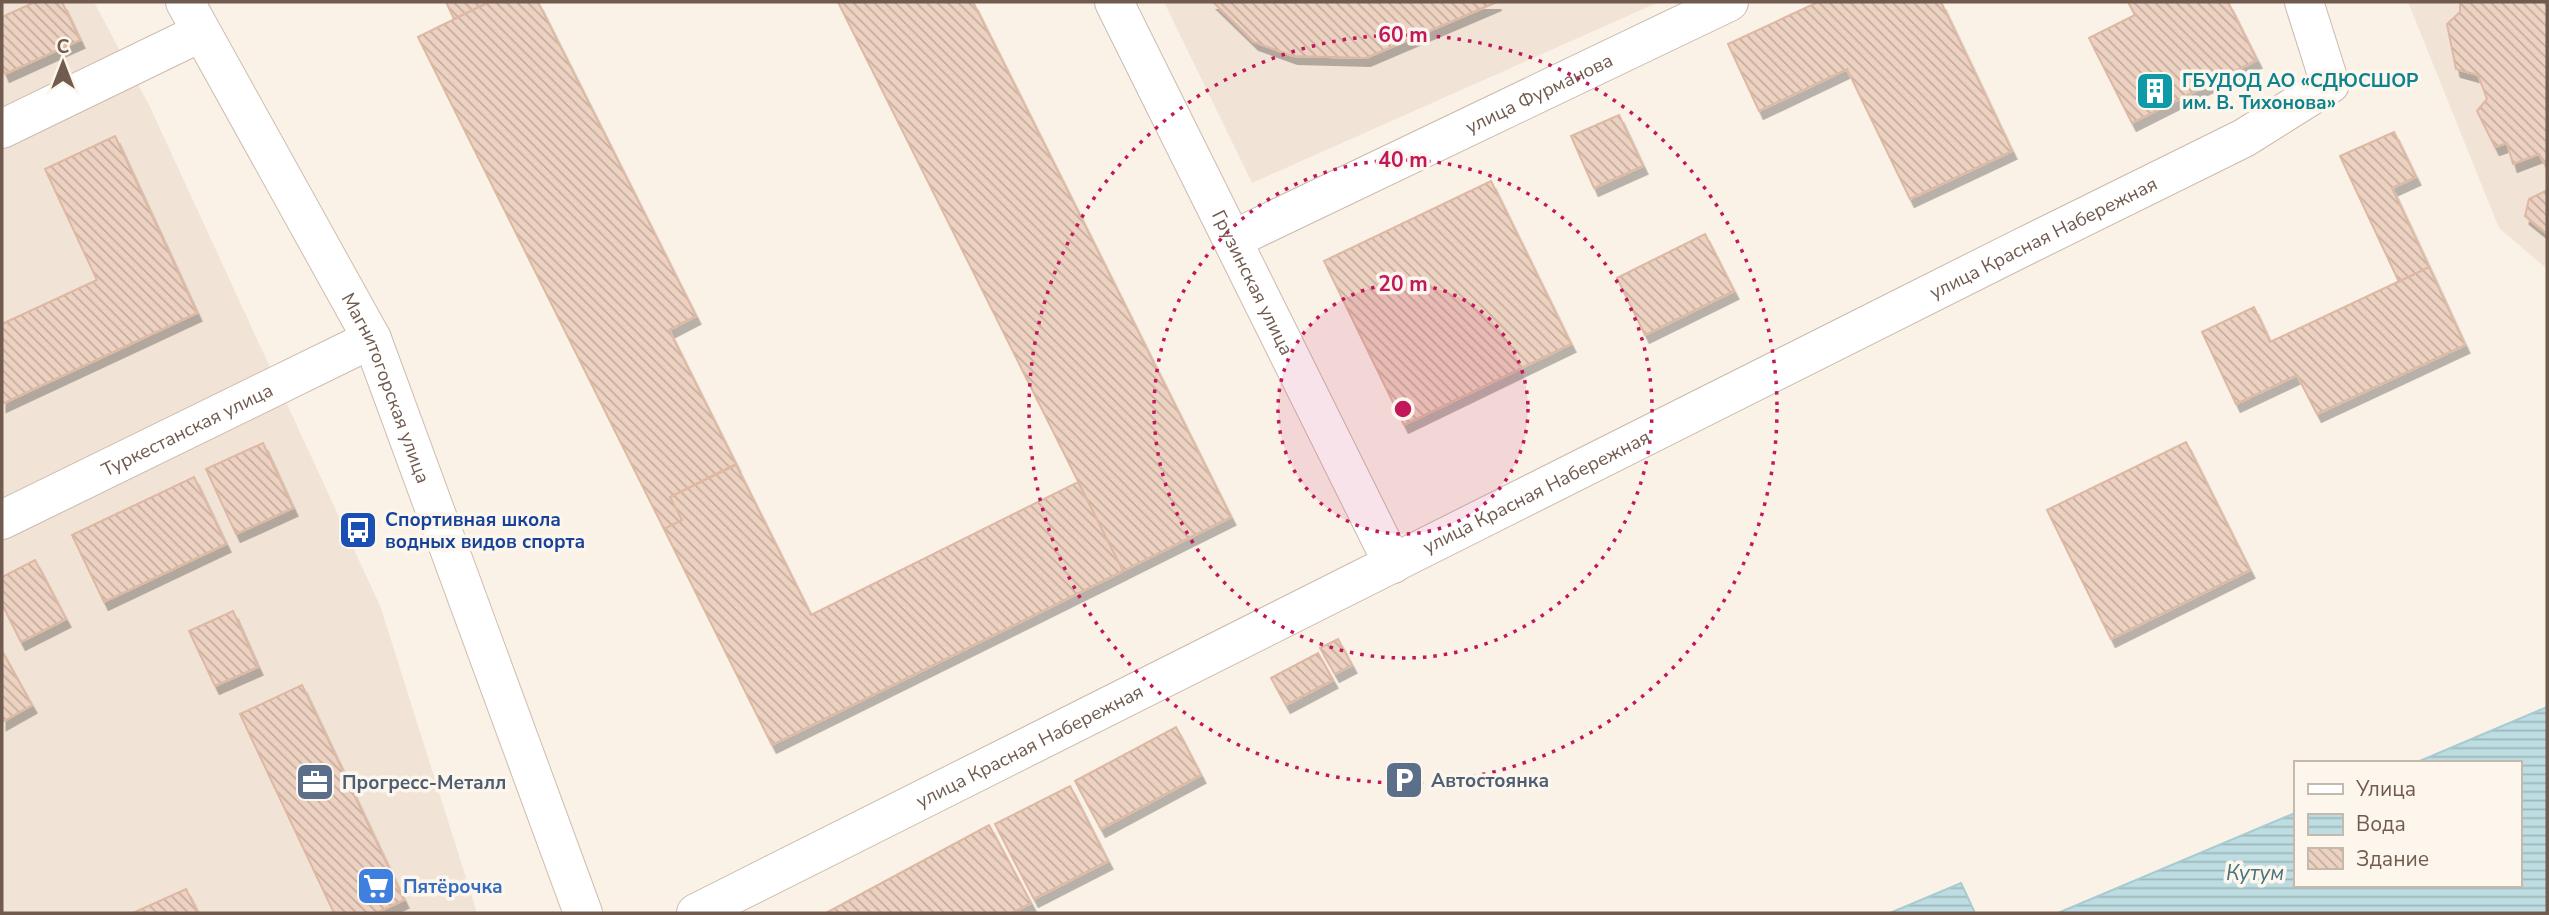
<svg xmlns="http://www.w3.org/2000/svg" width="2549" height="915" viewBox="0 0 2549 915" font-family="'Nunito Sans',sans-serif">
<defs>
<pattern id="water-rules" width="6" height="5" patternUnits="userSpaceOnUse" patternTransform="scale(1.75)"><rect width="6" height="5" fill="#bddde2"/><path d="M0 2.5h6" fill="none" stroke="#9eb6b9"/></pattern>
<pattern id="building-back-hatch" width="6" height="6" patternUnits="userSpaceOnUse" patternTransform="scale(1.75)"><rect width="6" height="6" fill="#edd2c1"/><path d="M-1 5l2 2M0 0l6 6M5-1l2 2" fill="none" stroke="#c4ad9f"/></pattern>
<filter id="shadow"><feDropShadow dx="4.5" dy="8" stdDeviation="0" flood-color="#0004"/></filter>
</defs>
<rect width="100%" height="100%" fill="#faf2e7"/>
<!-- residential -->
<path fill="#f1e4d6" d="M2,2H94L150,107L381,608L477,913H2Z
M1164,2H1659L1252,183Z
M2408,2H2547V269L2499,228Z"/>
<!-- water -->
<path fill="url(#water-rules)" stroke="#a5ccd3" stroke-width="2" d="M2547,707V913H2058L2295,813V885H2519V763H2415Z
M1961,883L1975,913H1890Z"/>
<!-- building -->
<path fill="url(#building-back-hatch)" stroke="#deb8a3" stroke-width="2" filter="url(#shadow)" d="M35,2H62L80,40L5,74L2,67V17Z
M446,2H489L454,19Z
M489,2H538L696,316L669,330L736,464L670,497L682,520L664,529L418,37Z
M838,2H973L1231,517L1123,571Z
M1213,2H1497L1366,58L1293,56L1254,42Z
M1818,2H1941L2012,151L1910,199L1847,69L1759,111L1728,44Z
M2128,2H2228L2257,60L2132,123L2089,38L2135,15Z
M2460,2H2547V168L2539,154L2513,164L2507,143L2495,147L2477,111L2487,99L2478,75L2456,69L2447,24L2460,12Z
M1619,115L1643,166L1594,188L1571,136Z
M2394,132L2416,177L2392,188L2429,267L2399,282L2340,156Z
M115,136L197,313L2,404V324L97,280L45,169Z
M1491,181L1571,344L1404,425L1324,261Z
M2547,190V234L2525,216L2529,199Z
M1705,234L1734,291L1645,335L1617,278Z
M2429,267L2465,345L2317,414L2297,375L2236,404L2202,332L2254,307L2270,342Z
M2186,442L2250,570L2111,639L2047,510Z
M263,443L293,508L236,534L206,469Z
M736,465L811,615L1078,482L1123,571L772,745L664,529L682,520L670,497Z
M194,477L226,544L104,602L72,535Z
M35,560L66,619L21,642L2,604V577Z
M233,611L258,667L215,686L189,631Z
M1338,639L1352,665L1335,674L1320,648Z
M2,651L32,705L2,722Z
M1318,653L1333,680L1286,705L1271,678Z
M302,685L404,900L376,913H334L240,714Z
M1176,727L1201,775L1101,829L1075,781Z
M1070,786L1108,861L1034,899L995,824Z
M989,825L1031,903L1012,913H826Z
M186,889L198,913H133Z"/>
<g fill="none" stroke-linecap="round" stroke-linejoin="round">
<defs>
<g id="street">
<path id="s1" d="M1114,2L1393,564"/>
<path d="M2,129L200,33"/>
<path id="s2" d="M1234,239L1729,2"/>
<path id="s3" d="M2,520L372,339"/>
<path id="s4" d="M696,913L2017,250L2244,138L2330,84L2304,2"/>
</g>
<g id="secondary">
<path id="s5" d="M185,2L372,339L583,913"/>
</g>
</defs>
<!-- street casing -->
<use href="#street" stroke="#cbbaae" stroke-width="40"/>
<!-- secondary casing -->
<use href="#secondary" stroke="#cfbcaf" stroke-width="40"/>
<!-- street -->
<use href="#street" stroke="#fff" stroke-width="38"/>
<!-- secondary -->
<use href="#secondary" stroke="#fff" stroke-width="38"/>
</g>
<!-- distance rings -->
<circle cx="1403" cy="409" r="125" fill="#c2185b" fill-opacity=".12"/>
<g fill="none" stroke="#c2185b" stroke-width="3.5" stroke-dasharray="3.5 7">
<circle cx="1403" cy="409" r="125"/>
<circle cx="1403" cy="409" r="249"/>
<circle cx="1403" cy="409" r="374"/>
</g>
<!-- icons -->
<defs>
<symbol id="building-square" viewBox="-11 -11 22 22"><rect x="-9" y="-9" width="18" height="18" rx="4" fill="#0f9aa8" stroke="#fdf6ed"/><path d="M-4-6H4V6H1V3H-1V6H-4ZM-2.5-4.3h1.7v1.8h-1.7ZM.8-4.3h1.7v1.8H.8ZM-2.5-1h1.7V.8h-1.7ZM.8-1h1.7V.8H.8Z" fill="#fff"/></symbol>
<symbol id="bus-square" viewBox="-11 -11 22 22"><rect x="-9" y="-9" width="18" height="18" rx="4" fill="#1a4fb4" stroke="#fdf6ed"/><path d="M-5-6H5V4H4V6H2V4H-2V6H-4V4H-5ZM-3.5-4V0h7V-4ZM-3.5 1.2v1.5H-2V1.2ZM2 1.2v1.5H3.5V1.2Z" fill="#fff"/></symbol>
<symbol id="parking-square" viewBox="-11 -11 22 22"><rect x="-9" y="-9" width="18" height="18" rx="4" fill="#5c6f8a" stroke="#fdf6ed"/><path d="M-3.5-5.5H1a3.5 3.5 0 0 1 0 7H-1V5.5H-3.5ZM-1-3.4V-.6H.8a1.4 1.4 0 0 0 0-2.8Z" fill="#fff"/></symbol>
<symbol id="office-square" viewBox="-11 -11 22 22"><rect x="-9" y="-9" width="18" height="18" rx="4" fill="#5c6f8a" stroke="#fdf6ed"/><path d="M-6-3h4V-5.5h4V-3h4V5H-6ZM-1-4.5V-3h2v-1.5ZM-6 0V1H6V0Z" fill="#fff"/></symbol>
<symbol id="supermarket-square" viewBox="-11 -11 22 22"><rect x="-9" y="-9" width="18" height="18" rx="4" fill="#3f7fe0" stroke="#fdf6ed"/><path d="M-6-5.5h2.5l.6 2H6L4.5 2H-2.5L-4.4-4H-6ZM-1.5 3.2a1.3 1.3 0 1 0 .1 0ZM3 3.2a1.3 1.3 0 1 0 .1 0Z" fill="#fff"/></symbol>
</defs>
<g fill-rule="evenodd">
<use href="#building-square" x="2133" y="69" width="44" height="44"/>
<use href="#bus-square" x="336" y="508" width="44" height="44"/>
<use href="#parking-square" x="1382" y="758" width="44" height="44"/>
<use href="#office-square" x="293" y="760" width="44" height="44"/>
<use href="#supermarket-square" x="354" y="864" width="44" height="44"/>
</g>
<g text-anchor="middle" stroke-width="7" stroke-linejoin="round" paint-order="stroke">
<!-- culture labels -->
<g font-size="19" font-weight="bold" fill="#0d838f" stroke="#fdf6ed" text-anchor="start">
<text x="2182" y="87">ГБУДОД АО «СДЮСШОР<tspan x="2182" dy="22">им. В. Тихонова»</tspan></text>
</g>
<!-- street labels -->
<g font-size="19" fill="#715a4e" stroke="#fdf6ed">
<text dy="7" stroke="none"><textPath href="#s2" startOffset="338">улица Фурманова</textPath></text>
<text dy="7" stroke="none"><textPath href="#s4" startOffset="1507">улица Красная Набережная</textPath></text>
<text dy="7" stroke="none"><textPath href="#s1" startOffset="313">Грузинская улица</textPath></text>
<text dy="7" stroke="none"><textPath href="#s5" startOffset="436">Магнитогорская улица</textPath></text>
<text dy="7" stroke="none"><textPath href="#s3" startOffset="206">Туркестанская улица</textPath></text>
<text dy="7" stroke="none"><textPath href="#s4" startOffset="940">улица Красная Набережная</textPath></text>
<text dy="7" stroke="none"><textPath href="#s4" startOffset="373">улица Красная Набережная</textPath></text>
</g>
<!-- transit labels -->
<g font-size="19" font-weight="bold" fill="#164399" stroke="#fdf6ed" text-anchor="start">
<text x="385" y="526">Спортивная школа<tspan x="385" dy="22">водных видов спорта</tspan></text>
</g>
<!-- service labels -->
<g font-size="19" font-weight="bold" fill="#4e5e75" stroke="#fdf6ed" text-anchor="start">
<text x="1431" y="787">Автостоянка</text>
<text x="342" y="789">Прогресс-Металл</text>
</g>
<!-- shop labels -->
<g font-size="19" font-weight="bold" fill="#366cbe" stroke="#fdf6ed" text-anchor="start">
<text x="403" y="893">Пятёрочка</text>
</g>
<!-- water labels -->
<g font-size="21" font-style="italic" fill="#47747b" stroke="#fdf6ed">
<text x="2255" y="880">Кутум</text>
</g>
</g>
<circle cx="1403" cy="409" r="10" fill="#c2185b" stroke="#fdf6ed" stroke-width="3.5"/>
<g font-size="21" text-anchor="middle" font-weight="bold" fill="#c2185b" stroke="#fdf6ed" stroke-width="7" stroke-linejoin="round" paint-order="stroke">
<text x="1403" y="42">60 m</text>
<text x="1403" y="167">40 m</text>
<text x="1403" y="291">20 m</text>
</g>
<!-- border -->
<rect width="2549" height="915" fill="none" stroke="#715a4e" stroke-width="7"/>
<!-- legend -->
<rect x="2294" y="761" width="228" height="126" fill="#fdf6ed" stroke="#c5b8ad" stroke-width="2"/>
<rect x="2308" y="784" width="35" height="10" fill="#ffffff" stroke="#c5b8ad" stroke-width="2"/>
<text x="2356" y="796" font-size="21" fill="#715a4e">Улица</text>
<rect x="2308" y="814" width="35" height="21" fill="url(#water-rules)" stroke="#c5b8ad" stroke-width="2"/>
<text x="2356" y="831" font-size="21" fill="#715a4e">Вода</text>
<rect x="2308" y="848" width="35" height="21" fill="url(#building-back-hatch)" stroke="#c5b8ad" stroke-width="2"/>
<text x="2356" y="866" font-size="21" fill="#715a4e">Здание</text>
<!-- north arrow -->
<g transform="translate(63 63)" stroke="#fdf6ed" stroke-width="5" paint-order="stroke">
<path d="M0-5L12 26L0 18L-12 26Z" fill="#715a4e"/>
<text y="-10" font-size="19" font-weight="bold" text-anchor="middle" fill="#715a4e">С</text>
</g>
</svg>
